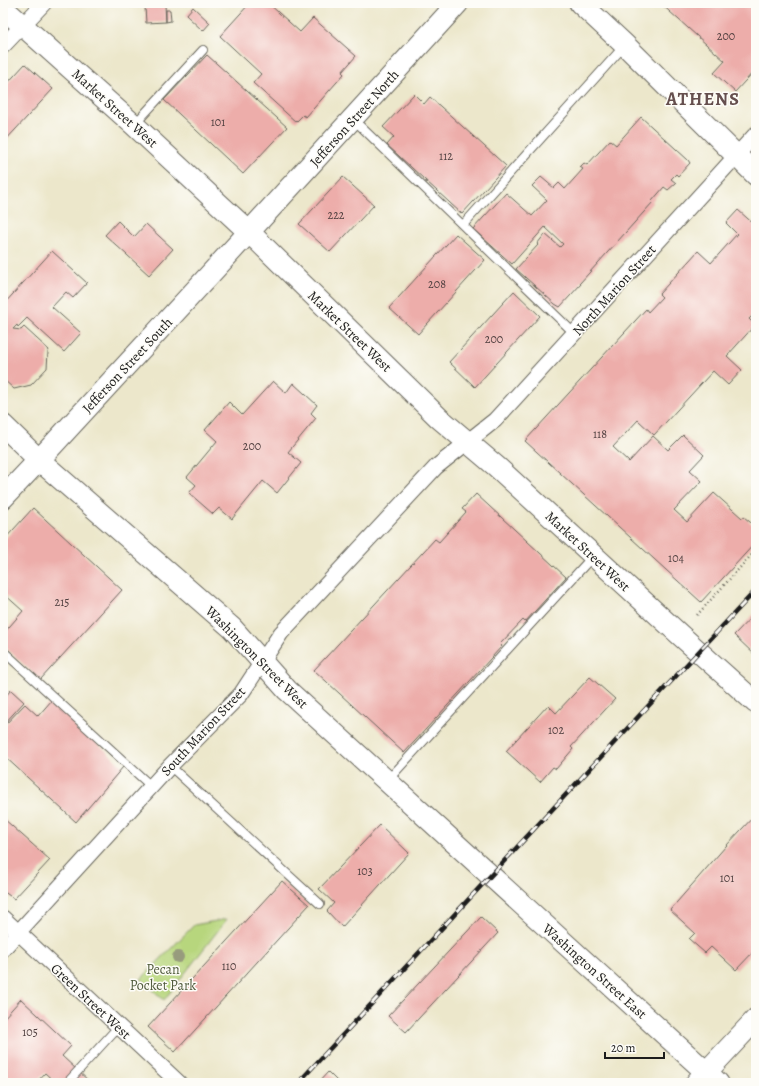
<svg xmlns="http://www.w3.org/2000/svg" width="759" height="1086" viewBox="0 0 759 1086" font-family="Alegreya,serif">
<rect width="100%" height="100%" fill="#fdfcf7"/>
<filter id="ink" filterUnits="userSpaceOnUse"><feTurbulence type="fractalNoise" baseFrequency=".025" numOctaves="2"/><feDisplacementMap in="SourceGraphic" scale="8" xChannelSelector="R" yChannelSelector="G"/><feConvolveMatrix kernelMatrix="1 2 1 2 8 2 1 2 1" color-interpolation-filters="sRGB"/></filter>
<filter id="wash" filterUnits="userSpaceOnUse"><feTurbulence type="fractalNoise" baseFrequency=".012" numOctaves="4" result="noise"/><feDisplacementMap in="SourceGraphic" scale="16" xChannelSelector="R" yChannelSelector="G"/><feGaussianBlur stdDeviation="0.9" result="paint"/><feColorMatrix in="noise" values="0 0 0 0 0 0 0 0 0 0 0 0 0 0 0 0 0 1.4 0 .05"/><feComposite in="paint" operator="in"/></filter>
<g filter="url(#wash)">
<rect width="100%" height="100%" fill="#ece7cb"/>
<!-- green -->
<path fill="#b7d67d" stroke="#6a794c" d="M227,919L164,1000L141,979L194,925Z"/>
<g id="blocks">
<!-- building -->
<path fill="#edadaa" d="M250,3H268L300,32L313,18L356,56L342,72L344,74L306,117L303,115L296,122L253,83L261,74L220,36Z
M660,3H749L756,10V69L735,92L714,73L725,61Z
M165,5L166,22L146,23L145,7Z
M193,7L210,23L203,31L186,15Z
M166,10H170L171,21L166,22Z
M207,55L287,127L243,174L164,100Z
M25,64L53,89L3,143V88Z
M414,94L424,104L430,97L506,166L462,214L387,145L394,137L383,127Z
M641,117L688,160L690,163L678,176L676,174L671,179L676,183L668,190L664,187L652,201L653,202L580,283L581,284L560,307L555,304L516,269L538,245L537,244L545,234L560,247L563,244L545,227L512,264L473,229L506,193L532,216L547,200L532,186L541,177L554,188L559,183L565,189L583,169L580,167L584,163L587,165L610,140L616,145Z
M343,177L374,205L330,252L299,224Z
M738,210L756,226V312L749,319L755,325L727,356L742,370L728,385L713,371L654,435L638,420L613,447L629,462L653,436L668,450L683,435L704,455L690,470L702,481L674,510L687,522L714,493L742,518L744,517L756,527V542L701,602L525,441L646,309L648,312L662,297L659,294L698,251L711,263L737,234L726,223Z
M118,221L134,237L146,224L173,249L149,275L105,235Z
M456,234L485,260L418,334L389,308Z
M52,251L87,283L73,298L66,292L52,307L81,333L64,352L27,318L18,327L17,325L13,329L21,330L24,327L49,350L48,352L47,368L31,385L14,389L3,379V305Z
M514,291L540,316L475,387L449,362Z
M273,381L286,393L293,383L317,405L311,413L316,418L288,452L301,463L277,493L263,481L232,519L219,508L213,514L189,493L196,485L187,477L217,441L205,430L229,402L242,415Z
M476,494L566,577L525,622L523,620L500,644L502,646L404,753L314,670L435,539L439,542L466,512L462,509Z
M33,508L122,590L40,680L3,645V634L23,611L3,593V541Z
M756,612V656L734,635Z
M590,677L615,699L571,747L573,749L556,769L553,767L540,782L506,751L548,705L556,713Z
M11,690L24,702L3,725V699Z
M52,700L123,767L76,822L3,755V727L25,704L38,716Z
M756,814V949L736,970L711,947L705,953L689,939L695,933L670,910L726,846Z
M3,818L50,860L14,899L3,891Z
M380,825L409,853L342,927L327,911L334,903L319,889Z
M282,881L309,905L175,1052L148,1027Z
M481,917L498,933L406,1032L388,1016Z
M21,999L71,1046L62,1056L91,1083H56L45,1073L36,1083H3V1019Z
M328,1072L339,1083H318Z"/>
</g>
</g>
<g filter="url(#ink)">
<use href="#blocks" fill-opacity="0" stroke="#656359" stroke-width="1"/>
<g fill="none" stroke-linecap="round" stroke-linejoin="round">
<defs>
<path id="lane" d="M353,119L574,333
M135,124L203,50
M463,225L625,45
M3,651L152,787
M170,766L320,904
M387,781L593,556
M67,1083L118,1027"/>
<path id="street" d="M3,46L44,3
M3,918L179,1083
M3,949L170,766L241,694L281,633L436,467L495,420L756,134"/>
<path id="secondary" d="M580,3L625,45L756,175
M3,8L134,125L249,232L439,418L497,467L679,634L756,703
M3,425L39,460L232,628L287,690L718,1083
M3,498L39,460L249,232L458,3
M696,1083L756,1019"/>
</defs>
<!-- lane casing -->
<use href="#lane" stroke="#656359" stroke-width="10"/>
<!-- street casing -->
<use href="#street" stroke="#656359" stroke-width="17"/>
<!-- secondary casing -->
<use href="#secondary" stroke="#656359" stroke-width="23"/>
<!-- path -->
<path stroke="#656359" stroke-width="2.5" stroke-dasharray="1 3" stroke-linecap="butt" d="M697,615L756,550"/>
<!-- lane -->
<use href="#lane" stroke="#fff" stroke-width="8"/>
<!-- street -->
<use href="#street" stroke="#fff" stroke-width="15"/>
<!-- secondary -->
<use href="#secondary" stroke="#fff" stroke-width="21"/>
<defs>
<path id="rail" d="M298,1083L756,590"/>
</defs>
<!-- rail casing -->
<use href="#rail" stroke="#1c1c1c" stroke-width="4.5"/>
<!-- rail -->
<use href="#rail" stroke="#fdfcf7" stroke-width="3" stroke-dasharray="9" stroke-linecap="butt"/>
</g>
<!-- trees -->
<circle fill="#979b7d" cx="178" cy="957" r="6"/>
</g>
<g text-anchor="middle" stroke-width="3" stroke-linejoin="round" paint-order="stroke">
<!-- number labels -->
<g font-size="12" fill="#504040">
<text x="726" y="40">200</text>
<text x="218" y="126">101</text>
<text x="446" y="160">112</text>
<text x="336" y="219">222</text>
<text x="437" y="288">208</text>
<text x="494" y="343">200</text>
<text x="600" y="438">118</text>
<text x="252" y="450">200</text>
<text x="676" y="562">104</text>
<text x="62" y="606">215</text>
<text x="556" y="734">102</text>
<text x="365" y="875">103</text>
<text x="727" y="882">101</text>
<text x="229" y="970">110</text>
<text x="30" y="1036">105</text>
</g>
<!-- street labels -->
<g font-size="14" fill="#1c1c1c" stroke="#fdfcf7">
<text transform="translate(115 108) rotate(42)" y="5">Market Street West</text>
<text transform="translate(354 118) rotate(-48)" y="5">Jefferson Street North</text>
<text transform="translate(614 290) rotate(-48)" y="5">North Marion Street</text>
<text transform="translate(350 331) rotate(44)" y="5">Market Street West</text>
<text transform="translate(127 365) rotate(-47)" y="5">Jefferson Street South</text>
<text transform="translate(588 551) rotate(43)" y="5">Market Street West</text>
<text transform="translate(257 657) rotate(45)" y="5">Washington Street West</text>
<text transform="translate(203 731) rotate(-47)" y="5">South Marion Street</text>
<text transform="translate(595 971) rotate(42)" y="5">Washington Street East</text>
<text transform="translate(91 1001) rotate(43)" y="5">Green Street West</text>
</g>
<!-- park labels -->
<g font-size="14" fill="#525d3e" stroke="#fdfcf7">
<text x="163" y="974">Pecan<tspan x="163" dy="16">Pocket Park</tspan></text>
</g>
<!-- district labels -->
<g font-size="18" font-weight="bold" letter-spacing="1" fill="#654f4e" stroke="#fdfcf7">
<text x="703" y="105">ATHENS</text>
</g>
</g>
<!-- margin -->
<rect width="759" height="1086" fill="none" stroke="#fdfcf7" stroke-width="16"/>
<!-- scale -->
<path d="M605 1052v6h59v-6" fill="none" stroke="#1c1c1c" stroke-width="2"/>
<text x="611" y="1052" font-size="12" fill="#1c1c1c" stroke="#fdfcf7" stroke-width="3" paint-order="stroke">20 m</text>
</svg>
